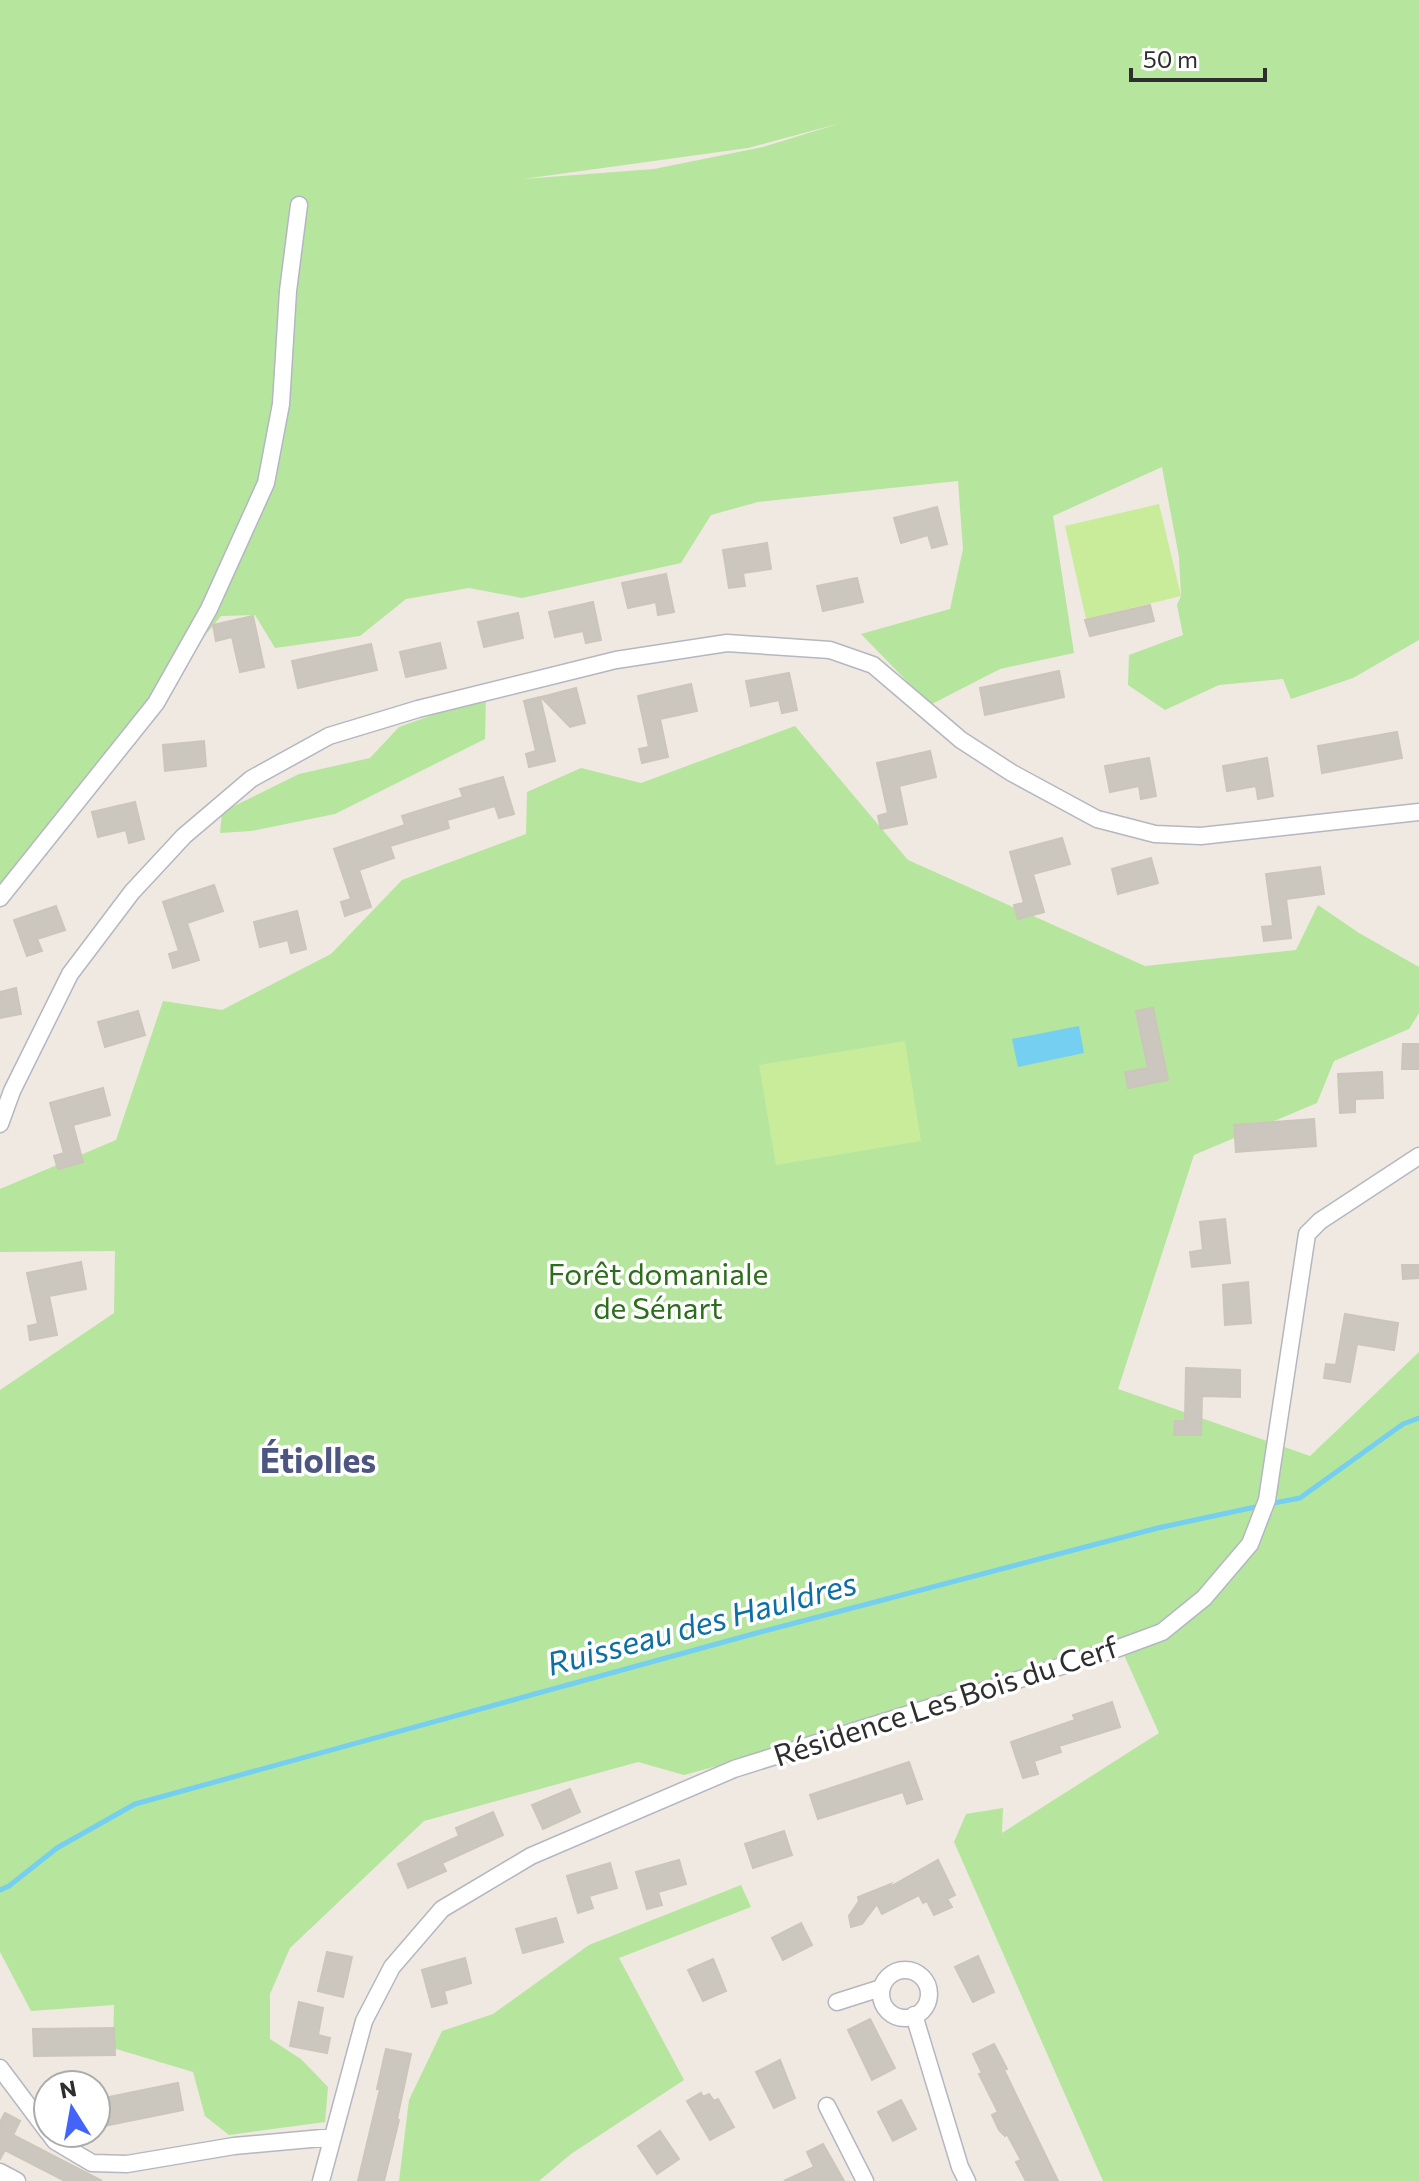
<svg xmlns="http://www.w3.org/2000/svg" width="1419" height="2181" viewBox="0 0 1419 2181" font-family="Commissioner,sans-serif">
<rect width="100%" height="100%" fill="#efe9e1"/>
<!-- green -->
<path fill="#b6e59e" fill-rule="evenodd" d="M0,0H1419V640L1353,678L1291,699L1283,679L1219,685L1165,710L1128,685L1129,655L1183,635L1177,605L1181,596L1179,557L1162,467L1053,516L1074,653L1000,669L930,705L861,634L950,609L963,549L958,481L758,502L711,515L681,563L522,598L469,588L406,599L360,636L275,648L255,615L221,616L47,827L48,854L16,880L9,873L0,884ZM841,123L763,147L654,169L523,179L748,148Z
M486,696L485,739L335,814L251,831L220,833L222,812L299,774L370,758L399,727Z
M795,726L908,860L1145,966L1296,950L1318,905L1359,933L1419,967V1013L1409,1029L1334,1061L1317,1103L1194,1155L1118,1389L1310,1456L1419,1352V2181H1103L954,1842L966,1814L1003,1808L1002,1833L1159,1733L1124,1655L684,1775L638,1762L424,1821L290,1948L270,1994V2039L301,2059L328,2087L325,2122L229,2135L205,2116L193,2072L113,2048L114,2005L31,2011L0,1952V1390L114,1313L115,1251L0,1252V1189L116,1140L163,1001L222,1010L331,954L402,880L526,834L527,792L581,768L641,783Z
M741,1885L751,1907L619,1958L684,2080L571,2154L539,2181H399L409,2100L442,2031L493,2014L589,1945Z"/>
<!-- pitch -->
<path fill="#c9ec9a" d="M1159,504L1181,596L1086,619L1065,526Z
M905,1041L921,1141L776,1165L759,1065Z"/>
<!-- water -->
<path fill="#75cff0" d="M1079,1026L1084,1053L1018,1067L1012,1039Z"/>
<g fill="none" stroke-linecap="round" stroke-linejoin="round">
<!-- stream -->
<path stroke="#75cff0" stroke-width="5" d="M1269,1504L1300,1498L1403,1424L1419,1418
M0,1890L9,1886L57,1848L135,1804L753,1634L1158,1528L1260,1506"/>
</g>
<!-- building -->
<path fill="#cbc7bf" stroke="#cbc5ba" stroke-width="2" d="M937,507L947,544L932,548L928,535L901,543L894,518Z
M767,543L771,569L743,573L745,586L729,588L723,550Z
M666,574L674,612L658,615L656,602L628,608L622,583Z
M857,578L863,602L823,611L817,586Z
M593,602L601,640L586,643L583,631L555,637L549,612Z
M1150,605L1154,621L1090,636L1085,620Z
M518,613L523,638L484,647L478,622Z
M253,616L264,667L240,672L232,637L216,641L213,625Z
M440,643L446,668L406,677L400,652Z
M371,644L377,670L298,688L292,661Z
M1059,671L1064,697L985,715L980,688Z
M789,673L797,710L782,713L779,700L751,706L746,681Z
M691,684L697,711L660,719L668,757L642,763L639,749L649,747L638,696Z
M576,688L585,723L570,727L541,697Z
M540,697L555,761L529,767L526,754L536,751L524,701Z
M1397,732L1402,758L1322,773L1318,746Z
M204,741L206,766L165,771L163,745Z
M930,751L936,777L899,786L907,824L881,829L878,816L888,813L877,763Z
M1149,758L1156,796L1141,799L1139,786L1110,792L1105,766Z
M1267,758L1273,796L1258,799L1256,786L1227,791L1223,766Z
M503,777L514,814L499,818L495,806L447,820L449,828L390,846L394,858L359,870L371,907L345,916L341,902L351,899L334,849L405,825L402,816L463,797L460,789Z
M135,802L144,839L129,843L126,830L98,837L92,812Z
M1062,838L1070,864L1033,874L1044,912L1018,919L1014,905L1024,903L1010,852Z
M1151,858L1158,883L1118,894L1112,869Z
M1320,867L1324,894L1286,899L1291,938L1264,941L1262,927L1273,926L1266,874Z
M214,885L223,911L187,923L199,960L173,968L169,954L179,951L163,902Z
M56,906L65,930L37,939L42,951L27,956L14,920Z
M297,911L306,949L291,953L288,940L260,947L254,922Z
M16,988L21,1014L0,1018V992Z
M1153,1008L1168,1080L1128,1088L1125,1072L1148,1068L1136,1011Z
M138,1011L145,1035L105,1047L98,1022Z
M1403,1044H1419V1069H1402Z
M1382,1072L1383,1098L1355,1099V1112L1340,1113L1338,1074Z
M103,1088L110,1115L73,1125L83,1162L58,1169L54,1156L64,1153L50,1103Z
M1314,1119L1316,1146L1236,1152L1234,1125Z
M1225,1219L1230,1263L1192,1267L1190,1252L1203,1250L1200,1222Z
M81,1262L86,1289L49,1296L57,1335L30,1340L28,1326L38,1324L27,1273Z
M1402,1265H1419V1278L1403,1279Z
M1248,1282L1251,1323L1225,1325L1223,1285Z
M1345,1314L1398,1323L1394,1350L1357,1344L1350,1382L1324,1378L1326,1364L1336,1365Z
M1186,1368L1240,1370V1397L1202,1396L1201,1435H1174L1175,1421H1185Z
M1112,1702L1120,1727L1059,1746L1061,1752L1034,1761L1038,1774L1023,1778L1011,1742L1075,1720L1073,1715Z
M909,1762L922,1799L907,1804L903,1792L818,1819L810,1795Z
M570,1789L580,1812L543,1829L532,1805Z
M493,1812L503,1835L442,1863L446,1871L408,1888L398,1864L459,1836L456,1828Z
M784,1831L792,1855L753,1868L745,1844Z
M679,1860L686,1884L658,1892L662,1905L647,1909L636,1872Z
M938,1860L955,1895L947,1899L952,1907L934,1915L927,1901L923,1903L919,1895L882,1914L877,1904L862,1924L851,1927L849,1916L859,1901L858,1897L891,1884L888,1888Z
M610,1863L617,1888L589,1896L593,1908L578,1913L567,1876Z
M556,1918L563,1942L523,1953L516,1929Z
M801,1923L812,1945L783,1960L772,1938Z
M327,1952L352,1957L343,1997L318,1991Z
M978,1956L994,1992L973,2002L955,1967Z
M465,1958L471,1983L444,1991L447,2003L432,2007L422,1970Z
M713,1959L726,1991L703,2001L688,1970Z
M299,2002L323,2008L318,2035L330,2038L327,2053L290,2046Z
M870,2019L895,2068L872,2080L848,2030Z
M114,2028L115,2055L34,2056L33,2029Z
M994,2044L1007,2069L1004,2070L1058,2181H1026L1016,2162L1021,2160L1007,2134L1005,2136L999,2130L992,2115L998,2112L979,2074L982,2073L973,2054Z
M386,2049L411,2054L397,2119L399,2120L384,2181H358L380,2089H377Z
M780,2060L795,2098L774,2108L756,2072Z
M178,2083L183,2110L104,2126L99,2099Z
M701,2093L703,2097L709,2094L714,2101L718,2099L734,2127L710,2140L687,2101Z
M901,2100L916,2129L893,2141L878,2112Z
M5,2113L20,2121L13,2135L102,2181H65L5,2150L0,2159V2122Z
M660,2131L679,2159L657,2174L638,2146Z
M823,2144L844,2181H784L814,2167L807,2152Z"/>
<g fill="none" stroke-linecap="round" stroke-linejoin="round">
<defs>
<path id="street" d="M0,898L156,703L209,609L266,483L281,404L288,291L299,205
M0,1124L12,1091L70,974L132,892L184,836L251,779L329,736L418,709L616,660L727,643L830,650L873,665L961,740L1012,773L1097,819L1155,834L1201,836L1419,812
M881 1994a24 24 0 1 1 48 0a24 24 0 1 1-48 0Z
M837,2002L881,1988
M914,2015L960,2167L967,2181
M0,2068L48,2132
M827,2106L865,2181
M49,2133L55,2141L92,2163L127,2164L234,2146L333,2137
M0,2172L17,2181
M321,2181L364,2021L392,1967L442,1909L531,1856L734,1769L1116,1649L1162,1632L1204,1598L1250,1544L1267,1500L1307,1234L1320,1221L1419,1156"/>
</defs>
<!-- street casing -->
<use href="#street" stroke="#b4b7c1" stroke-width="19"/>
<!-- street -->
<use href="#street" stroke="#fff" stroke-width="16"/>
</g>
<g text-anchor="middle" stroke-width="7" stroke-linejoin="round" paint-order="stroke">
<!-- park labels -->
<g font-size="30" fill="#2c6e1b" stroke="#fff">
<text x="658" y="1285">Forêt domaniale<tspan x="658" dy="34">de Sénart</tspan></text>
</g>
<!-- street labels -->
<g font-size="30" fill="#2e2e2e" stroke="#fff">
<text transform="translate(946 1702) rotate(-18)" y="10">Résidence Les Bois du Cerf</text>
</g>
<!-- water labels -->
<g font-size="32" font-style="italic" fill="#0d6fa3" stroke="#fff">
<text transform="translate(702 1624) rotate(-15)" y="11">Ruisseau des Hauldres</text>
</g>
<!-- quarter labels -->
<g font-size="34" font-weight="bold" fill="#4d5680" stroke="#fff">
<text x="318" y="1473">Étiolles</text>
</g>
</g>
<!-- north arrow -->
<g transform="translate(72 2109) rotate(349)"><circle r="38" fill="#ffffff" stroke="#ababab" stroke-width="2"/>
<path d="M0-6L14 30L0 20L-14 30Z" fill="#4264fb"/>
<text y="-12" font-size="22" font-weight="bold" text-anchor="middle" fill="#2e2e2e">N</text>
</g>
<!-- scale -->
<path d="M1131 68v12h134v-12" fill="none" stroke="#2e2e2e" stroke-width="4"/>
<text x="1143" y="68" font-size="24" fill="#2e2e2e" stroke="#ffffff" stroke-width="6" paint-order="stroke">50 m</text>
</svg>
